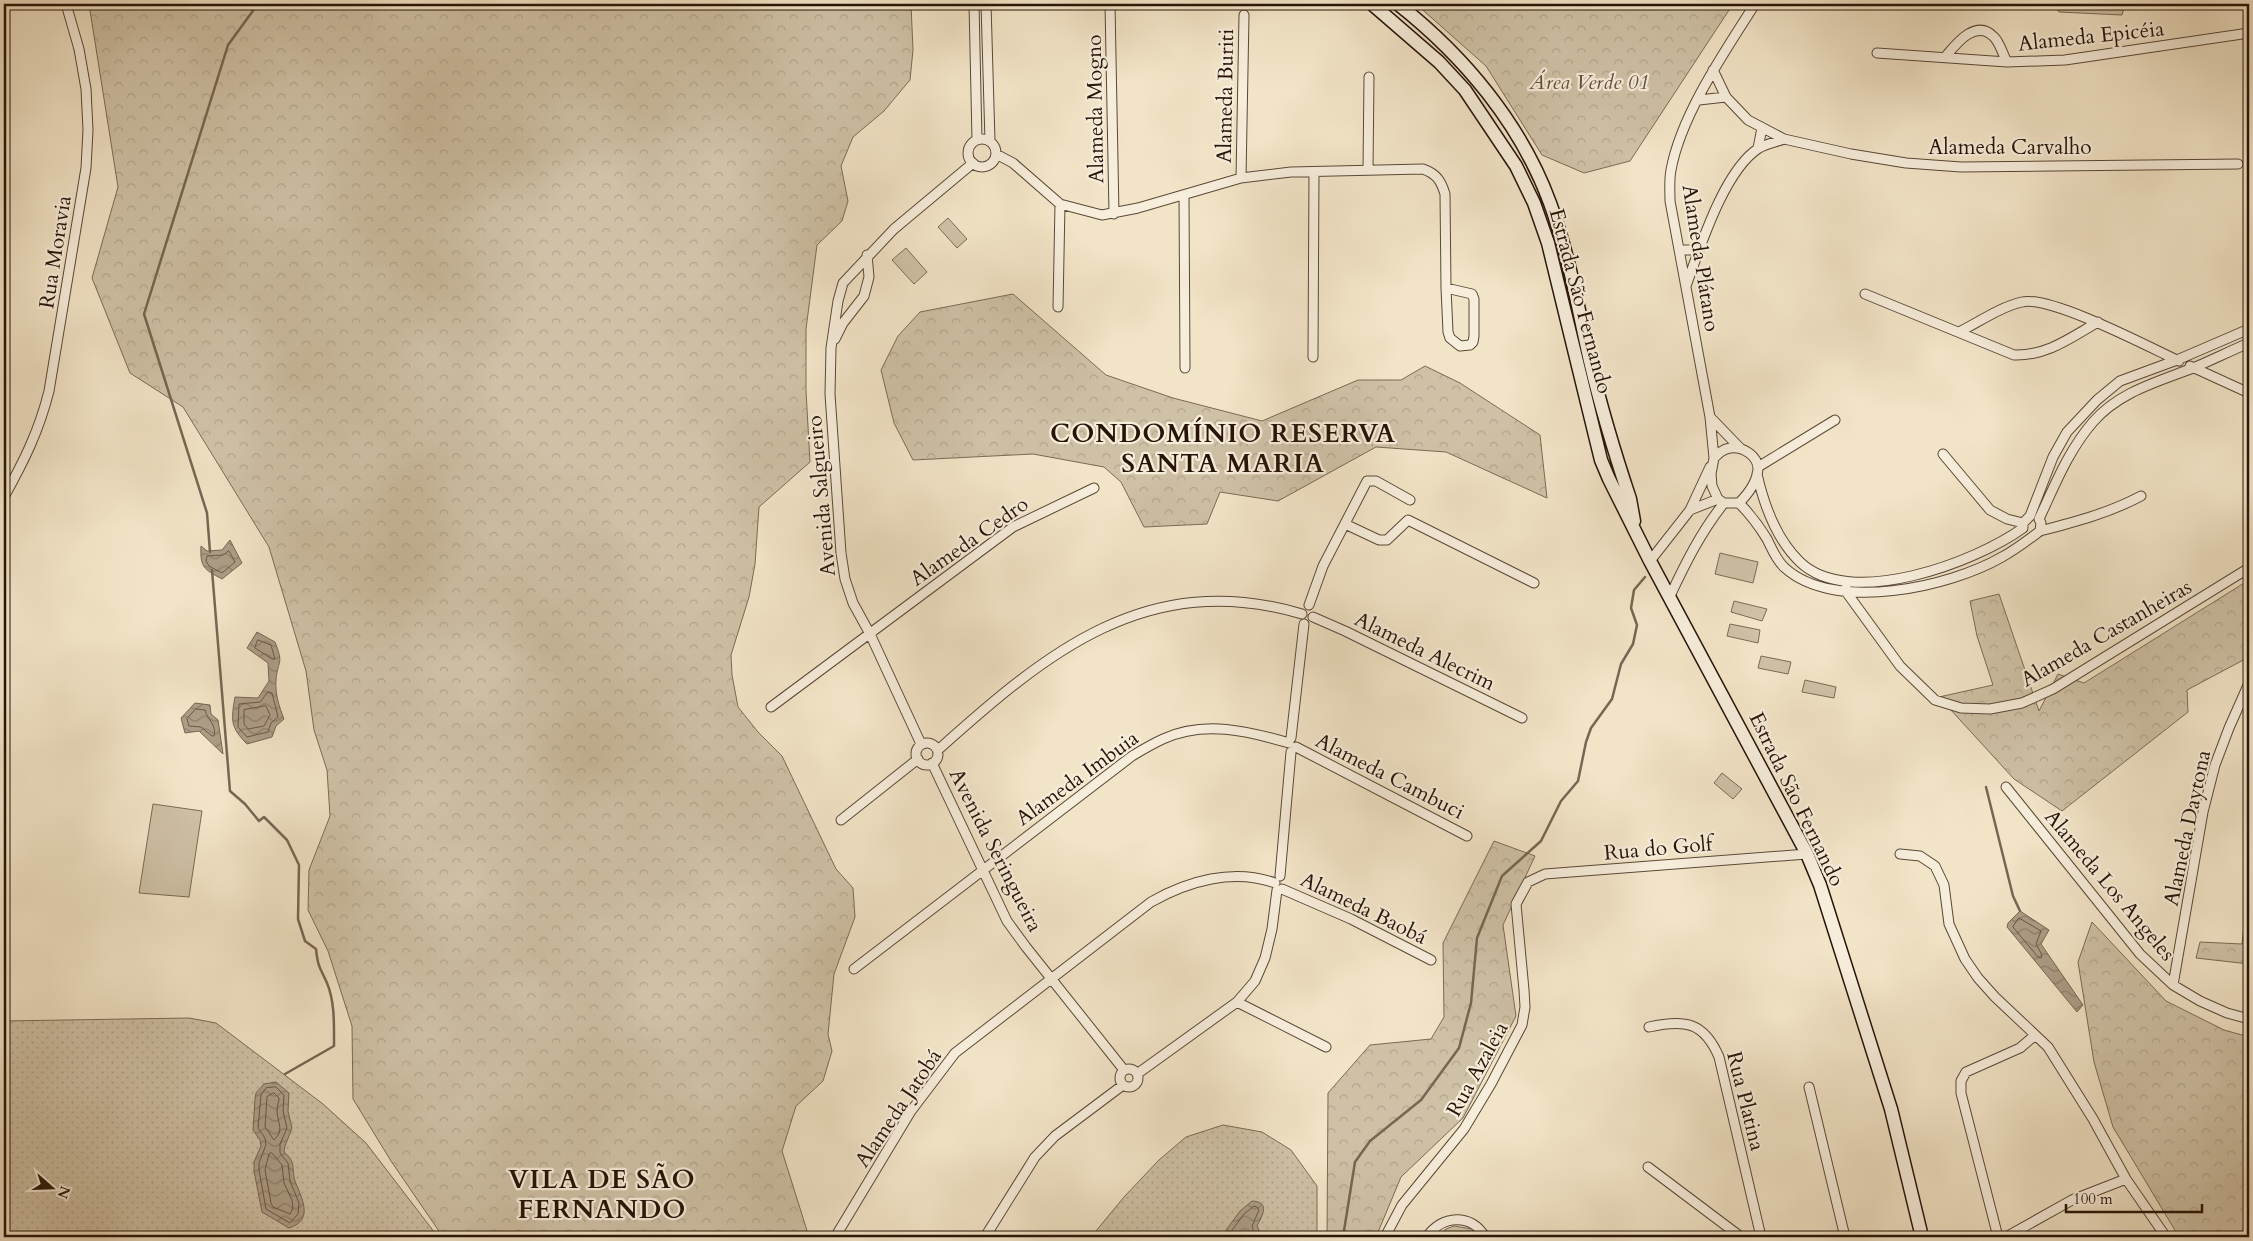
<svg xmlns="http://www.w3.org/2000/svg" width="2253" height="1241" viewBox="0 0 2253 1241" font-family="Cardo,serif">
<defs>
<pattern id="grass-dots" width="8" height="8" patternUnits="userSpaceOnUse" patternTransform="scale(1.25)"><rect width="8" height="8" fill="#cfc1a6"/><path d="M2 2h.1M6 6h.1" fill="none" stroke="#b2a58d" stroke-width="1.8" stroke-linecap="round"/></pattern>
<pattern id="forest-crowns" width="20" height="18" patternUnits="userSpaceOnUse" patternTransform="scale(1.25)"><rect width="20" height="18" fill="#cfc1a6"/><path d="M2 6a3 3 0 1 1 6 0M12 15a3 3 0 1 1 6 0" fill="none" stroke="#b2a58d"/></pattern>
<pattern id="water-waves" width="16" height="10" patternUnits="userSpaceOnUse" patternTransform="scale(1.25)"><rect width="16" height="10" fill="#ad9d86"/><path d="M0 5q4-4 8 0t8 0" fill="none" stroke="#8d7f6c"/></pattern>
</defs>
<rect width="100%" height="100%" fill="#f2e4c7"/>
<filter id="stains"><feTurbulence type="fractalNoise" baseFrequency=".004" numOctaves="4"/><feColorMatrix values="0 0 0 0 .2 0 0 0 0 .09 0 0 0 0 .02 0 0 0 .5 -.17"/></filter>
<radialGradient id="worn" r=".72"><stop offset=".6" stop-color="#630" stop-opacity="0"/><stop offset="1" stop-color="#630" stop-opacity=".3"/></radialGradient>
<!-- grass -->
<path fill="url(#grass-dots)" stroke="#7b6a56" d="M189,1018L216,1023L323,1104L366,1143L438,1237H4V1021Z
M1223,1125L1262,1132L1291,1150L1317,1186V1230L1314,1237H1091L1124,1197L1159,1160L1186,1137Z"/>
<!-- forest -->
<path fill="url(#forest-crowns)" stroke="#7b6a56" d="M89,4H911L913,50L910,80L884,111L853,137L841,166L848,201L842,221L817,245L806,329V391L810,462L759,507L755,564L749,597L731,655L732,675L738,707L758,732L782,756L836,869L853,888L855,917L834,974L828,1034L832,1051L823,1081L796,1106L782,1151L809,1237H443L391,1161L353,1099L352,1026L328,951L308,910L309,870L330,816L327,770L314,730L306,671L269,547L183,407L130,373L92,278L118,187Z
M1416,4H1733L1630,161L1584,173L1542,155L1486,66Z
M2054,4H2125L2122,15L2059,12Z
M1013,294L1106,375L1173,398L1262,421L1358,380H1401L1425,366L1460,383L1540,435L1547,498L1446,452L1376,447L1278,501L1220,492L1207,524L1144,527L1121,482L1104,467L1033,454L913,460L894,423L881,370L898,336L920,312Z
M2249,580V657L2187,690L2188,712L2062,811L2014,779L1939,697L1993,685L1977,636L1970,601L1999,594L2039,711L2058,674L2084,683Z
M1494,841L1535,856L1503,925L1516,1016L1463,1118L1401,1177L1376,1237H1327L1328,1093L1370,1045L1431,1039L1444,1017L1443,943Z
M2249,881V964L2196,958L2200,942L2242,944Z
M2092,922L2166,1001L2224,1030L2249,1037V1237H2179L2113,1127L2094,1062L2078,962Z
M1454,1226L1472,1229L1481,1237H1437L1446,1229Z"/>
<!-- garden -->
<path fill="#cfc1a6" stroke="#7b6a56" d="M948,218L967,239L957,248L938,227Z
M906,248L927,272L914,284L892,260Z
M1720,553L1758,562L1753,583L1715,574Z
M1734,601L1767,609L1762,621L1731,612Z
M1730,624L1760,630L1758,643L1727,636Z
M1761,656L1791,662L1788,674L1758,668Z
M1805,680L1836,687L1834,698L1802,692Z
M1722,773L1742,789L1733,799L1714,783Z
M153,804L202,811L189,897L139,893Z"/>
<!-- water -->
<path fill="url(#water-waves)" stroke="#776653" d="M230,540L242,563L222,579C204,569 200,568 201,546L207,551L222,550Z
M257,632L275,642C284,665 278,659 276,680C275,694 279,706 284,719L276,726L272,737L247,744C230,727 231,720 235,697L258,698L269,681L268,663L247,648Z
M195,703L210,705L211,714L218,720L223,754L199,731L185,733L181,718Z
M2020,911L2049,930L2041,944L2083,1005L2077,1012L2007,927L2008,923Z
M276,1082L289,1093L288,1111L292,1128L285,1146L284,1152C297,1163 291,1168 295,1181C301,1197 315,1220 289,1228L262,1212L254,1171V1162L261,1146L260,1140L253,1130L255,1099L256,1093L264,1084Z
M1252,1201C1271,1202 1262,1216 1257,1226L1262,1237H1221L1240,1211Z"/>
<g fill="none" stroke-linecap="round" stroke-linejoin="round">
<!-- shore -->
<path stroke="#6a5846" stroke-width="1" d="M229,551L235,562L222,573L209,566L206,561L207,556L223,555Z
M258,640L271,645L275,659H272L255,648Z
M268,692L272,693L278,717L271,723L268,732L247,737L238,727L239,704L260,702Z
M266,706L270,715L264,726L248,729L244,724V710Z
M196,709L205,710C207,720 217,724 214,736H212L201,727L189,726L187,719Z
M2019,918L2041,931L2036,944L2042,955L2041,958L2038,957L2013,927Z
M276,1087L284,1095L283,1111L287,1128L280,1144V1153L288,1163L290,1181L299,1203L298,1214L290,1223L266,1209L259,1170V1163L266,1145L265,1138L258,1128L261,1095L266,1088Z
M274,1093L279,1098C279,1102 277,1106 277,1110C277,1122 285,1130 274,1140L265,1127L267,1097Z
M272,1153L282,1165L284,1183L292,1200L293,1208L290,1214L273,1207L271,1203L265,1170L269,1154Z
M1227,1237L1244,1214L1254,1206L1257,1207L1259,1210L1252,1226L1255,1237"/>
<!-- stream -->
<path stroke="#776653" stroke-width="2.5" d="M210,552L207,513L144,314L228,45L258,4
M212,570L230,791L245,804L259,821L264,817L287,840L299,865L298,919L305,941L316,949C318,968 320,967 327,983C335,1002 334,1026 334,1046L285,1074
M1986,787L2013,896L2020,911
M275,1237L276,1233
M1343,1237L1355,1162L1370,1141L1421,1100L1459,1048L1471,1003L1477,938L1502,876L1541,841L1561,801L1578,781L1586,742L1591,728L1612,699L1621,664L1633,644L1637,625L1631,608L1634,590L1645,577"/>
<defs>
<path id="minor" d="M974,4L977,140
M986,4L990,141
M1110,4L1114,214
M1877,53L2007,62L2065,60L2249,33
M1946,56C1956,44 1976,18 1994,37C2000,43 2003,55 2007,62
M1713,70L1726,97L1748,120L1784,139L1851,154L1906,163L1961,167L2238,164
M1699,100L1726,97
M968 153a14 14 0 1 1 28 0a14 14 0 1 1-28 0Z
M1758,148L1762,128
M996,154L1013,163L1060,204L1102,215L1138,208L1241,178L1291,172L1423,169C1437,174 1441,181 1445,194L1446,288
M1368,169L1369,77
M1241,178L1244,15
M1184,195L1185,368
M1679,250H1698
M1686,286C1700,248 1724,170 1759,148C1766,144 1776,142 1784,139
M1446,288L1472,294L1474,299V336L1473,342L1470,345L1460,346L1450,338L1448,332Z
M1865,294L2014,355C2047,356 2070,338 2098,322
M1058,307L1060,204
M1959,332C1979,322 2000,307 2022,302C2050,295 2149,347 2179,361
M835,339L843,323L864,296L869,277L867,255
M1313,357L1314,172
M2190,366L2249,393
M1710,417L1740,448
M1943,454L1990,510L2007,519L2023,523
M1714,458C1719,453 1723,449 1730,448C1743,446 1758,456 1758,469C1757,482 1747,495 1739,503H1724L1718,499L1712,486L1711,474L1714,458L1710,417L1670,201C1670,191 1669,180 1671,170C1681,115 1725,51 1755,4
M1758,467L1835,420
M1757,474C1764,505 1776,539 1800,562C1850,610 1976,562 2023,528V523L2030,516L2053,457L2067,432L2097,400L2120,381L2177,360L2249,329
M4,497C24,461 39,431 49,391L86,168L88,130L86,89L79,49L66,4
M1739,503C1750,514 1759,526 1767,539C1772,549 1776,560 1785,568C1835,613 1950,587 2002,557C2015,550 2028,540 2040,531L2041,523L2039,519C2055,485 2068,451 2093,422C2119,392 2157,382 2193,368C2212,360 2230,351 2249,343
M1690,510L1718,499
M1345,524L1379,540H1387L1408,520L1534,583
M2040,531C2075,522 2109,513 2141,496
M1650,561L1690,510L1710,467
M1846,588L1847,593L1900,666L1935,700L1961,708L1990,709L2022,703L2053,689L2249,568
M1670,596C1686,562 1701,532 1724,503
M1309,605L1323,566L1367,481H1376L1410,500
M1313,617L1345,631L1522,718
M771,707L1013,527L1094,488
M1291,738L1304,624
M916 754a11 11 0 1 1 22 0a11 11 0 1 1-22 0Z
M921,744L870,634L853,603L845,579L841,553L830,394L831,348L838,301L843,283L894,229L973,163
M1296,747L1467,836
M938,750C1046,653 1147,568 1302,614
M932,763L1007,921L1026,947L1124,1070
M2006,787L2140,954L2173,985L2200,1001L2227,1013L2249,1019
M841,820L918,759
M1900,854L1920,856L1935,866L1944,885L1949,924L1965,959L1978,978L1995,997L2048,1047L2093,1119L2126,1179L2166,1237
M1280,876L1291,752
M1282,889L1351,919L1431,960
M854,969L1132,756C1142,750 1152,744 1163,739C1204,720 1248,731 1289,743
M2173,985L2203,812L2215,765L2229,728L2249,683
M1237,1002L1326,1047
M1649,1027C1685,1019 1704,1022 1719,1057L1761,1237
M1120 1078a9 9 0 1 1 18 0a9 9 0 1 1-18 0Z
M1137,1074L1237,1002L1255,981L1265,958L1272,929L1277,890
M1809,1087L1845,1237
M1648,1167L1741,1237
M837,1234L911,1111L955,1053L1151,902C1188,881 1233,868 1275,883
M985,1237L1035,1157L1055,1136L1123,1085
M1385,1237L1402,1205L1464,1129L1491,1084L1522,1025L1525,1007L1524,990L1516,904L1528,882L1545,874L1807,854
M1427,1237C1441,1215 1472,1213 1485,1237
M1998,1237L1961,1093V1081L1966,1072L2020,1048L2034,1036
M2006,1237L2072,1200L2126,1179"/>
<path id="secondary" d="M1372,4L1439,62L1465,90L1516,166L1534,203L1548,243L1601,460L1609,479L1650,561L1807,854L1820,885L1891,1109L1922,1237
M1398,4C1464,56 1521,124 1550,203C1569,254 1578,308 1590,361C1601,408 1615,454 1630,499L1634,521"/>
</defs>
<!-- minor casing -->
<use href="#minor" stroke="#5a4837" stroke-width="11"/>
<!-- secondary casing -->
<use href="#secondary" stroke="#271407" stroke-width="15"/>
<!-- minor -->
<use href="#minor" stroke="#f7eddb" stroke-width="9"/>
<!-- secondary -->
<use href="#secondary" stroke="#f7eddb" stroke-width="12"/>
</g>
<g text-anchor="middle" stroke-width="4.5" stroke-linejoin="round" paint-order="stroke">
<!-- street labels -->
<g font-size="21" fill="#271407" stroke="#f7eddb">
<text transform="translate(2091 36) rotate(-6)" y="7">Alameda Epicéia</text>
<text transform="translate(1225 96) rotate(-89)" y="7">Alameda Buriti</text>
<text transform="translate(1095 109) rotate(-91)" y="7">Alameda Mogno</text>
<text x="2010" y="154">Alameda Carvalho</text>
<text transform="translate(55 252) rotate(-81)" y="7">Rua Moravia</text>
<text transform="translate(1701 258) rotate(81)" y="7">Alameda Plátano</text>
<text transform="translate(1581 301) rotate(75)" y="7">Estrada São Fernando</text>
<text transform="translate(821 496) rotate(-95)" y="7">Avenida Salgueiro</text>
<text transform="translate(969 541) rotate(-35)" y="7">Alameda Cedro</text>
<text transform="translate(2106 633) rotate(-30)" y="7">Alameda Castanheiras</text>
<text transform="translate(1425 651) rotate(26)" y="7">Alameda Alecrim</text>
<text transform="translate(1390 776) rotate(27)" y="7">Alameda Cambuci</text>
<text transform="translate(1077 778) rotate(-36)" y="7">Alameda Imbuia</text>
<text transform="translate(1797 799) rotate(64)" y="7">Estrada São Fernando</text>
<text transform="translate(2187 828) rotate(-78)" y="7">Alameda Daytona</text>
<text transform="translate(1658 848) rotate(-5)" y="7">Rua do Golf</text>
<text transform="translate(996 850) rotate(63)" y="7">Avenida Seringueira</text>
<text transform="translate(2110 885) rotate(50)" y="7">Alameda Los Angeles</text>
<text transform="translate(1364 908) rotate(26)" y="7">Alameda Baobá</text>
<text transform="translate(1477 1069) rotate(-61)" y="7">Rua Azaleia</text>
<text transform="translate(1746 1101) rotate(76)" y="7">Rua Platina</text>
<text transform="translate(898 1108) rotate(-56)" y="7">Alameda Jatobá</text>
</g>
<!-- park labels -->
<g font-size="21" font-style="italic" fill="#62513f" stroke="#f7eddb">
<text x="1589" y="89">Área Verde 01</text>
</g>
<!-- district labels -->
<g font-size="26" font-weight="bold" letter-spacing="1" fill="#271407" stroke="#f7eddb">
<text x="1223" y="442">CONDOMÍNIO RESERVA<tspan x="1223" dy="30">SANTA MARIA</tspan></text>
<text x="602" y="1188">VILA DE SÃO<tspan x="602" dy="30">FERNANDO</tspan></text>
</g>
</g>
<!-- margin -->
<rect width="2253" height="1241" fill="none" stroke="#f2e4c7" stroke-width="20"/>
<rect x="5" y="5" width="2243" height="1231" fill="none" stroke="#271407" stroke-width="2.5"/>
<rect x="10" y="10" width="2233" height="1221" fill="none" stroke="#271407"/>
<!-- north arrow -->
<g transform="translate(52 1188) rotate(110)" stroke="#f7eddb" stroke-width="4" paint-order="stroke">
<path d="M0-4L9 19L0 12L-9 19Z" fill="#271407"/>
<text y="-8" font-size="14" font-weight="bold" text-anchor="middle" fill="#271407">N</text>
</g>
<!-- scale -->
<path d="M2066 1204v8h136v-8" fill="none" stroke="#271407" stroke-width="2.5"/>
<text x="2073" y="1204" font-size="15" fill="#271407" stroke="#f7eddb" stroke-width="4" paint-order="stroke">100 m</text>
<rect width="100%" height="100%" filter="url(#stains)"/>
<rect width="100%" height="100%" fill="url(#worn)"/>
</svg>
